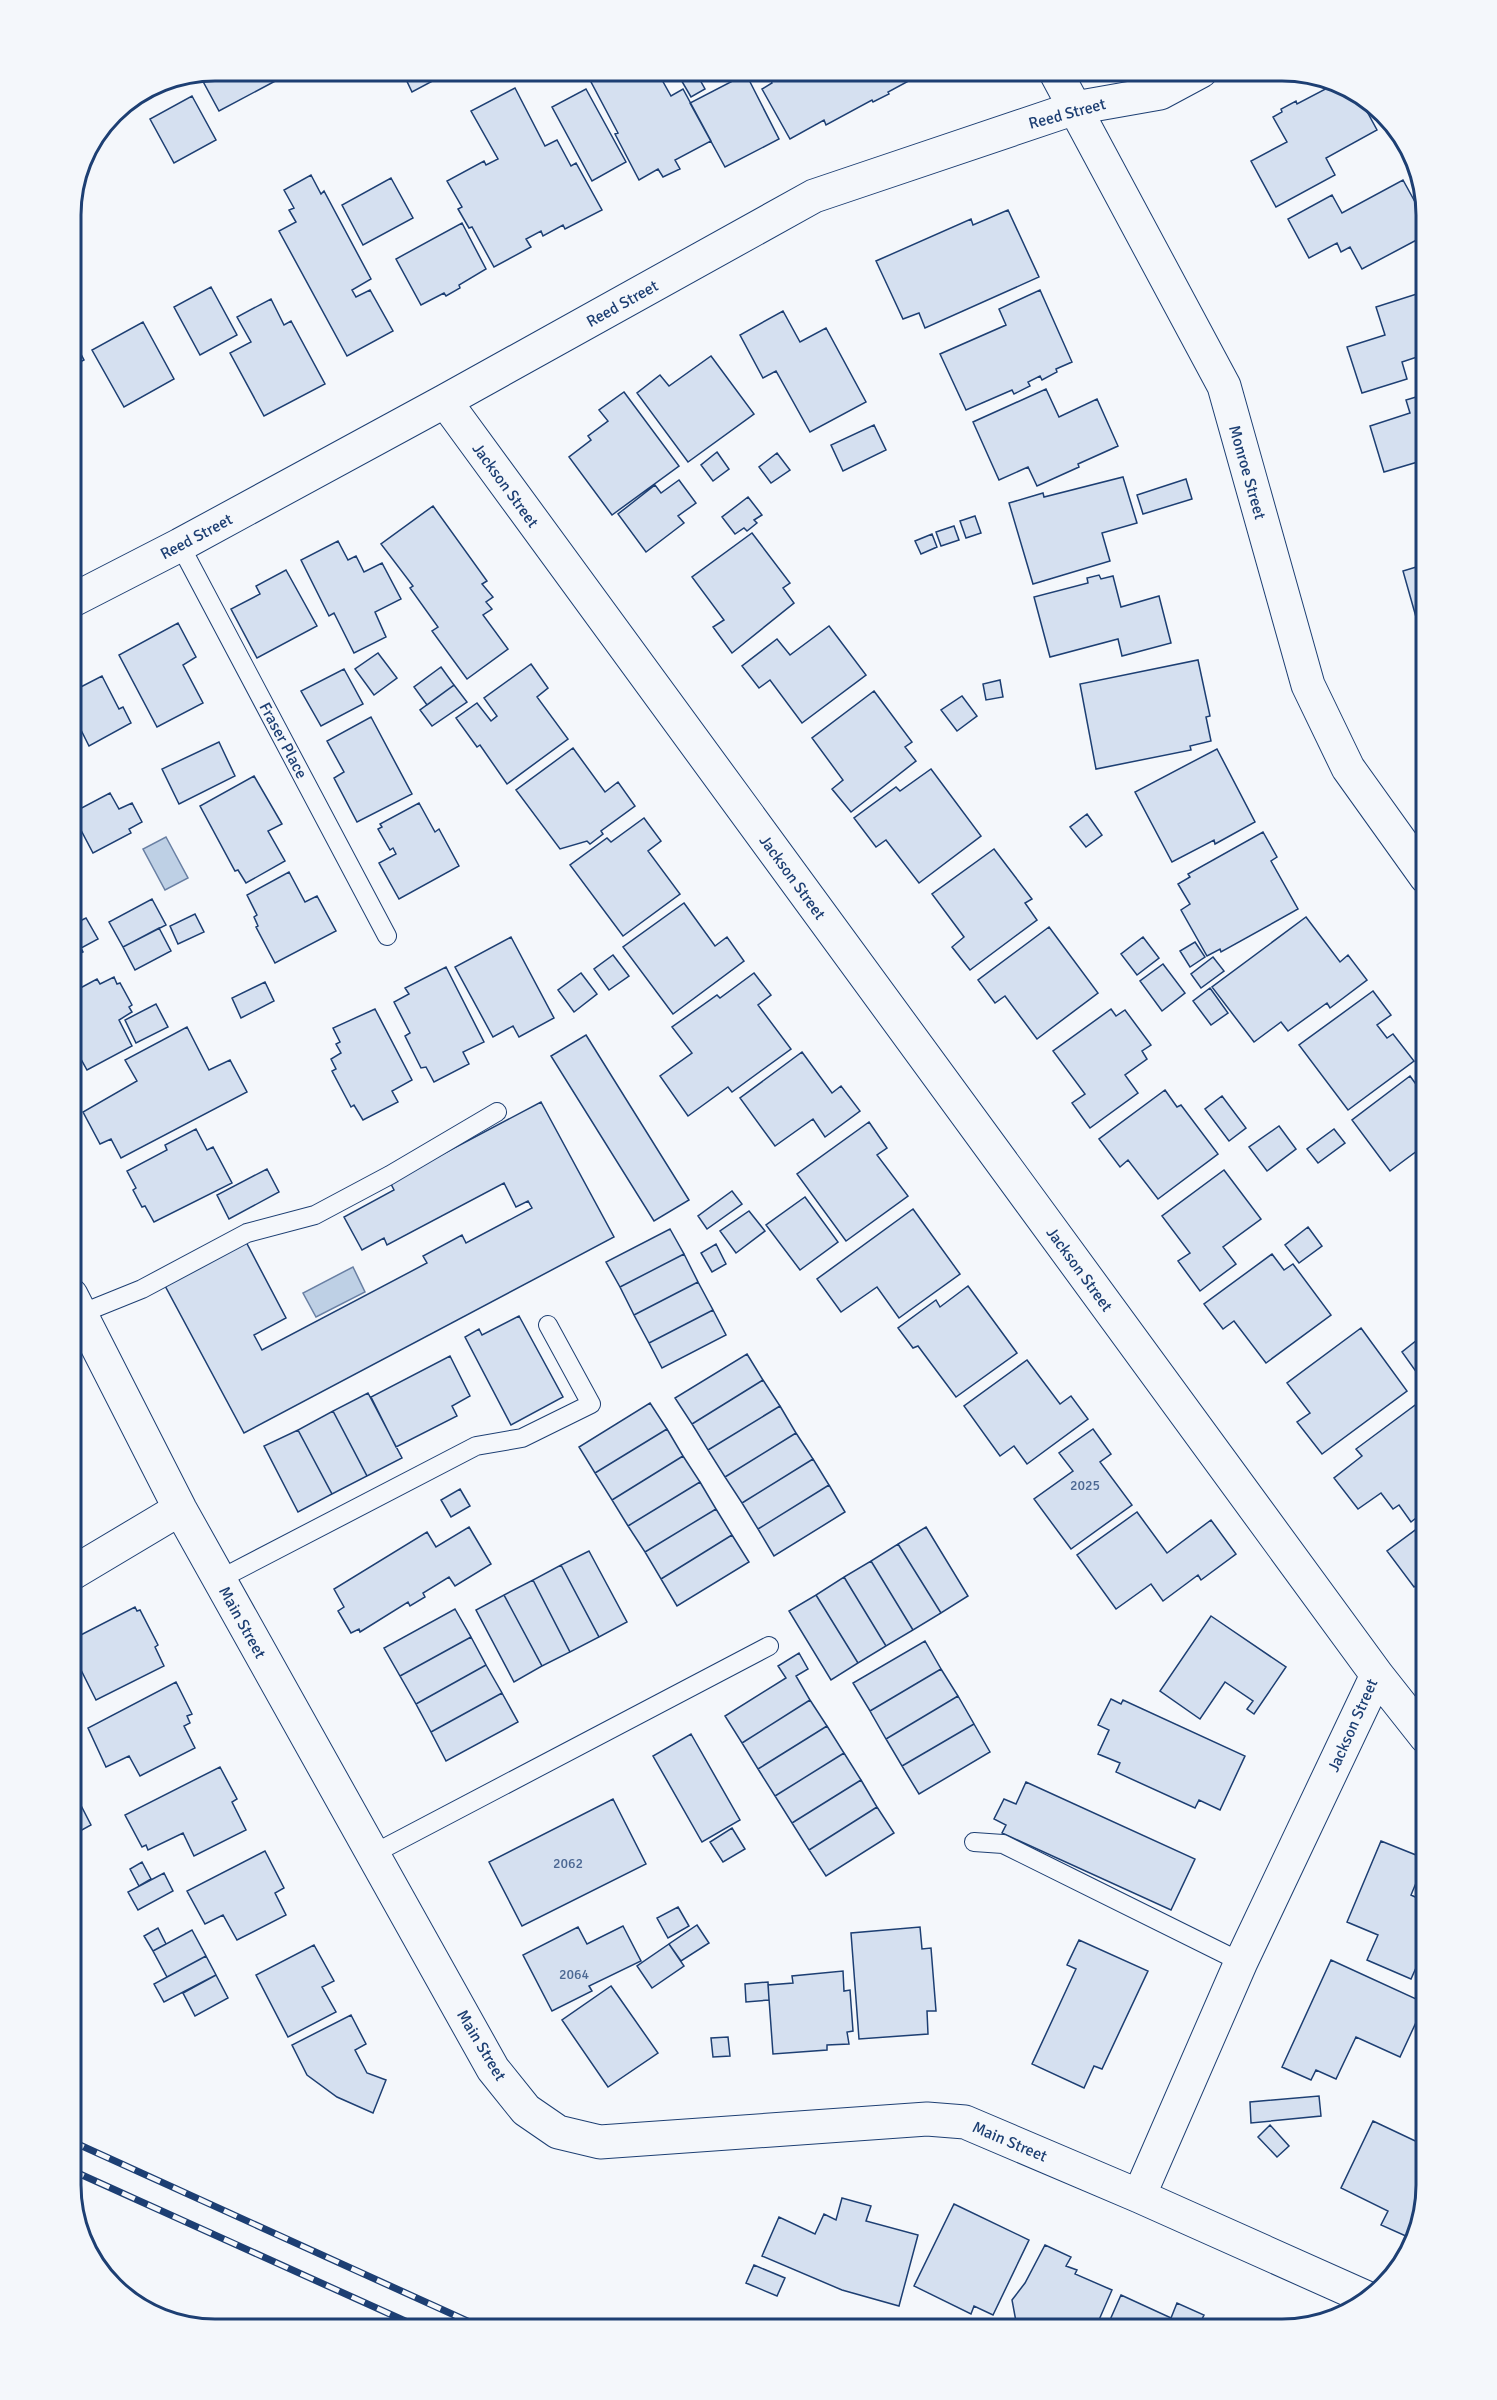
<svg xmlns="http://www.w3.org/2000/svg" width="1497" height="2400" viewBox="0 0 1497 2400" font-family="Signika,sans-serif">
<rect width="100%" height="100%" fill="#f4f7fb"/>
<!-- water -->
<path fill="#bed0e5" stroke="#687fa3" stroke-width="1.5" d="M166,837L188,878L165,890L143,849Z
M353,1267L365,1292L316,1317L303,1293Z"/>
<!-- building -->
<path fill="#d5e0f0" stroke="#1d3f73" stroke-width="1.5" d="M214,70L294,71L219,111L199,74Z
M413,71H439L442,76L412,92L404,75Z
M608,71H657L671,96L683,89L711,141L675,160L680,169L663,177L658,169L639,180L615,134L618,133L590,80Z
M695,71L705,89L691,97L680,78Z
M772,71H927L888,92L889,94L873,102L872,100L826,125L824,120L790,139L762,89L772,83L767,74Z
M746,74L779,139L725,167L690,103Z
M1333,85L1357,93L1377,130L1326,158L1335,175L1276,207L1251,161L1287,142L1273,117L1282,112L1281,109L1296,101L1297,104Z
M515,88L545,146L557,140L571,166L576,163L602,210L565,229L563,225L543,236L541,231L526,239L531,247L494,267L472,227L469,228L458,209L462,207L447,181L484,161L486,165L498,159L471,111Z
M586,89L626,162L592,181L552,107Z
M192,96L216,140L174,163L150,119Z
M311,175L321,194L324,191L371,279L352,290L356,297L370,290L393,331L347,356L279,231L296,222L289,210L294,208L284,190Z
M391,178L413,218L363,245L342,205Z
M1403,180L1426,222V235L1362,269L1350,247L1341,252L1337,243L1309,258L1288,219L1332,195L1342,213Z
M1008,210L1039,277L925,328L919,313L903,319L876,261L971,219L973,225Z
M462,223L486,269L459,285L460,288L446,296L444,293L421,305L396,259Z
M211,287L237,335L200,355L174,307Z
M1040,290L1072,362L1056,369L1057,372L1042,380L1040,376L1028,382L1030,386L1014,394L1012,390L966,410L940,354L1006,325L999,309Z
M1426,291V354L1402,362L1407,379L1362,393L1347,347L1385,335L1376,307Z
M271,299L284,325L291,321L325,384L264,416L230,353L251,342L237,317Z
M783,311L800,342L826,328L866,402L810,432L776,371L763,378L740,335Z
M143,322L174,379L124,407L92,350Z
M71,335L84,360L71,367Z
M711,356L754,414L688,462L637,393L660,375L669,386Z
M1046,389L1059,417L1097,399L1118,446L1078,464L1079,467L1037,486L1028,467L999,480L973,422Z
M624,392L679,466L612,515L569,457L591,440L588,436L608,421L599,410Z
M1426,394V480L1421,461L1384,472L1370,426L1410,413L1406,400Z
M874,425L886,450L843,471L831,445Z
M717,452L729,469L713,481L701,465Z
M777,453L790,470L771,483L759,467Z
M1123,477L1137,523L1102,533L1110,561L1033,584L1009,503L1043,493L1044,497Z
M1186,479L1192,499L1143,514L1137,495Z
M679,480L696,503L678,516L684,523L646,552L618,514L655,485L661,493Z
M748,497L762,515L754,520L757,523L747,531L744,528L735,534L722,517Z
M433,506L487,581L482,584L493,597L486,602L492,609L483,615L508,649L467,679L432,631L438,627L410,588L413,586L381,544Z
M975,516L981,533L966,538L960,521Z
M954,526L959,540L941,546L936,532Z
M752,533L790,583L783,588L794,603L732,653L713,627L724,620L692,577Z
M932,534L937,547L921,554L915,541Z
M338,541L348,560L356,556L364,572L382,563L401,599L375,612L386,637L354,653L334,613L329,616L301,560Z
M1426,564V614L1416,617L1403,571Z
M286,570L317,626L257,658L231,609L260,594L256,586Z
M1099,575L1101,579L1113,576L1121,607L1159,596L1171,643L1122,656L1118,639L1050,657L1034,597L1088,583L1087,578Z
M178,623L196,657L183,665L203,703L157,727L119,655Z
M829,626L866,675L802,723L770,680L759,688L742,666L777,639L790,655Z
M378,653L397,678L374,695L355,669Z
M1198,660L1210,716L1206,717L1211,741L1190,746L1191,750L1096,769L1080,684Z
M531,664L548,688L537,697L568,739L507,784L480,745L477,747L456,718L477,703L491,721L497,716L484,698Z
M441,667L454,685L427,705L414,687Z
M344,669L363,704L321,726L301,691Z
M102,676L119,709L123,707L131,723L89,746L71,710V692Z
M1000,680L1003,697L986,700L983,684Z
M454,685L467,702L432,726L420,710Z
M874,691L912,742L905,747L916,761L851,812L832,789L843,780L812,738Z
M962,696L977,716L957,731L941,710Z
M371,717L412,794L357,822L334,778L344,772L327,741Z
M71,727L80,744L71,749Z
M219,742L235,776L179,804L162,769Z
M573,748L605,792L618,782L635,806L601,831L603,834L590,844L587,841L560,849L516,790Z
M1217,749L1255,822L1215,844L1214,840L1172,862L1135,792Z
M931,769L981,836L919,883L886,840L876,847L854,818L896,787L900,791Z
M254,776L282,824L268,831L285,861L246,883L238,870L235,871L200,806Z
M110,793L119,809L132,803L142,822L129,829L131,833L93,853L72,813Z
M419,803L435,832L439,829L459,866L399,899L379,863L396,854L393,848L390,850L378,829L382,827L380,824Z
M1087,814L1102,835L1086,847L1070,827Z
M644,818L661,841L648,851L680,894L623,936L570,865L607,838L611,842Z
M1263,832L1277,857L1271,861L1298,909L1221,952L1220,949L1207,956L1181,910L1190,904L1178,884L1190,877L1188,874Z
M994,849L1032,899L1025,903L1037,920L970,970L952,947L964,937L932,894Z
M289,872L305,902L317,896L336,931L275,963L256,927L258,926L254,917L257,915L247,895Z
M152,899L166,925L123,947L109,922Z
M684,903L715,946L727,937L744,961L673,1014L623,947Z
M73,908L80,921L86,918L98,939L81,948L83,952L71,958V909Z
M195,914L204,932L178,944L170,926Z
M1306,917L1340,962L1348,955L1367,980L1330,1008L1327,1003L1288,1031L1281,1022L1254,1042L1212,987Z
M1049,927L1098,993L1037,1039L1005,996L995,1003L978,980Z
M159,928L171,951L135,970L123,947Z
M511,937L554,1018L519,1037L513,1026L493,1037L455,967Z
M1143,937L1159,958L1137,975L1121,954Z
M1195,942L1205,957L1190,967L1180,951Z
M613,955L629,976L609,990L594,969Z
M1213,957L1224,971L1201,988L1191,974Z
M1163,964L1185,993L1162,1011L1140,981Z
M446,967L484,1042L463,1052L469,1064L434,1082L426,1067L421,1068L405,1036L410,1033L394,1002L409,994L405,988Z
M581,973L597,994L574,1012L558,990Z
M754,973L771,995L758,1005L791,1049L732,1092L728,1087L688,1116L660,1076L692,1053L672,1027L717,995L720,998Z
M114,977L117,984L120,983L132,1005L129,1007L132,1012L119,1020L132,1046L87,1070L71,1041V993L97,979L100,984Z
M265,982L274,1001L241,1018L232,998Z
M1210,988L1228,1013L1211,1025L1193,1001Z
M1373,991L1391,1015L1377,1025L1387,1038L1393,1034L1414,1061L1348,1110L1299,1045Z
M156,1004L168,1027L136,1043L125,1020Z
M375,1009L412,1080L392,1091L398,1102L363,1120L354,1105L351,1107L332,1071L336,1069L331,1059L341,1053L336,1044L340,1042L333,1028Z
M1111,1009L1116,1016L1125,1010L1151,1045L1142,1051L1147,1059L1125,1075L1138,1093L1090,1128L1072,1103L1085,1094L1053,1051Z
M187,1027L209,1070L230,1060L247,1092L121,1158L111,1139L100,1144L83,1112L137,1081L125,1060Z
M586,1035L689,1200L654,1221L551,1056Z
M802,1052L832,1093L841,1086L860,1111L825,1137L813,1119L775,1146L740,1098Z
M1410,1076L1426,1098V1146L1425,1145L1390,1171L1352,1120Z
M1165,1090L1177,1107L1181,1105L1218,1154L1158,1199L1128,1160L1120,1167L1099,1139Z
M1222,1096L1246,1128L1229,1141L1205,1109Z
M541,1102L614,1237L244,1433L163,1282L245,1240L286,1318L254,1335L262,1350L427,1263L423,1256L462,1235L466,1243L532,1208L528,1201L516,1207L504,1183L387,1245L384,1238L362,1250L344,1217L394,1190L390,1182Z
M869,1122L887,1148L877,1155L908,1196L846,1241L797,1174Z
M1279,1126L1296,1149L1267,1171L1249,1147Z
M196,1129L207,1150L213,1147L232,1183L154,1222L145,1206L142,1207L133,1190L136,1188L127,1171L167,1150L165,1145Z
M1334,1129L1345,1143L1318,1163L1307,1149Z
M267,1169L279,1192L229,1219L217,1195Z
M1224,1170L1261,1219L1223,1247L1236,1264L1200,1291L1178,1261L1190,1253L1162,1216Z
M732,1191L742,1204L707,1229L698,1216Z
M805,1197L838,1242L800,1270L766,1225Z
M913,1209L960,1274L899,1318L877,1287L841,1312L817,1279Z
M749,1211L765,1231L736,1253L720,1231Z
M1308,1227L1322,1246L1299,1263L1285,1245Z
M670,1229L684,1254L620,1287L606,1262Z
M716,1244L726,1264L712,1272L701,1253Z
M684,1254L698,1282L634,1315L620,1287Z
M1272,1254L1284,1270L1293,1264L1331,1315L1266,1363L1234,1321L1223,1329L1204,1304Z
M698,1282L713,1310L649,1343L634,1315Z
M968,1286L1017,1353L956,1397L918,1346L913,1348L898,1328L936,1300L940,1307Z
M713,1310L726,1335L662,1368L649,1343Z
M519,1316L563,1397L511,1425L465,1337L479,1329L482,1335Z
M1361,1328L1407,1391L1322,1454L1297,1422L1310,1413L1287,1383Z
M1422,1336L1426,1342V1366L1417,1373L1402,1352Z
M747,1354L763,1380L692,1424L675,1398Z
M450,1356L470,1396L452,1406L457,1416L396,1447L371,1397Z
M1027,1360L1060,1404L1071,1396L1088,1419L1027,1464L1014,1446L1000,1456L964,1406Z
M763,1380L780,1406L708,1450L692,1424Z
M368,1393L402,1458L367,1476L333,1411Z
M1426,1397V1510L1411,1522L1399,1505L1393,1509L1381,1493L1358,1509L1334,1478L1362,1456L1356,1449Z
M650,1403L667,1429L595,1473L579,1447Z
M780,1406L796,1433L725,1477L708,1450Z
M333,1411L367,1476L332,1494L298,1430Z
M667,1429L683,1456L612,1500L595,1473Z
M1093,1429L1111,1454L1100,1462L1132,1505L1071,1549L1034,1499L1073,1471L1059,1453Z
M298,1430L332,1494L298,1512L264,1446Z
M796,1433L813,1459L742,1503L725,1477Z
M683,1456L700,1482L628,1526L612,1500Z
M813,1459L829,1485L758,1529L742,1503Z
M700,1482L716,1509L645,1552L628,1526Z
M829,1485L845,1512L774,1556L758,1529Z
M460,1489L470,1506L451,1517L441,1500Z
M716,1509L732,1535L661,1579L645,1552Z
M1137,1512L1167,1553L1211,1520L1236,1554L1201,1580L1198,1575L1163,1601L1151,1584L1116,1609L1077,1555Z
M1426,1522V1578L1414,1587L1387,1551Z
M469,1527L491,1564L455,1586L449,1577L423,1593L425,1597L410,1606L408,1602L360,1632L359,1629L351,1633L338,1611L344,1607L334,1589L427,1532L436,1547Z
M926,1527L968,1596L941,1613L898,1544Z
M732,1535L749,1562L677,1606L661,1579Z
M898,1544L941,1613L913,1630L871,1561Z
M589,1551L627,1622L599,1637L561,1565Z
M871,1561L913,1630L886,1646L844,1577Z
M561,1565L599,1637L570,1652L533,1580Z
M844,1577L886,1646L858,1663L816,1595Z
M533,1580L570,1652L542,1666L504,1595Z
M504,1595L542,1666L514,1682L476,1610Z
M816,1595L858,1663L831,1680L789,1611Z
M135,1607L137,1611L140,1610L158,1645L155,1647L164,1666L96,1700L75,1658L71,1660V1640Z
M455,1609L471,1637L400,1676L384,1648Z
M1211,1616L1286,1667L1254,1714L1247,1709L1253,1701L1225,1682L1200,1719L1160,1691Z
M471,1637L486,1665L416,1704L400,1676Z
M925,1641L941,1669L870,1711L853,1683Z
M799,1653L808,1669L796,1676L810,1700L742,1743L725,1716L786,1678L778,1666Z
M486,1665L502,1693L431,1732L416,1704Z
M941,1669L958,1696L886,1739L870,1711Z
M176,1682L192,1714L187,1716L190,1723L184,1726L195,1748L140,1776L129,1756L106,1767L88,1728Z
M502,1693L518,1722L446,1761L431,1732Z
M958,1696L974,1724L902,1766L886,1739Z
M1111,1699L1121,1704L1123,1700L1245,1756L1220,1810L1199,1800L1195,1808L1116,1772L1120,1763L1098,1754L1109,1730L1098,1725Z
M810,1700L827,1726L758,1769L742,1743Z
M974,1724L990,1752L919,1794L902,1766Z
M827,1726L844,1753L775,1796L758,1769Z
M691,1734L740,1820L702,1842L653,1756Z
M844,1753L861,1780L792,1823L775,1796Z
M220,1767L237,1799L232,1802L246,1830L194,1856L183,1833L148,1850L146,1845L142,1847L125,1815Z
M861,1780L877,1807L809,1850L792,1823Z
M1026,1782L1195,1859L1171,1910L1002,1833L1006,1825L994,1819L1004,1799L1016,1804Z
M72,1788L91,1825L71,1836V1789Z
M613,1799L646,1864L522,1926L489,1862Z
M877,1807L894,1833L826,1876L809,1850Z
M732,1828L745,1849L723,1862L710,1842Z
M1381,1841L1426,1859L1411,1895L1426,1902V1961L1420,1959L1411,1979L1367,1960L1378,1935L1347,1922Z
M265,1851L284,1888L275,1893L286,1915L237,1940L223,1915L205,1924L187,1891Z
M142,1862L151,1879L139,1886L130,1869Z
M164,1873L173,1891L138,1910L128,1892Z
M678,1907L689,1926L668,1938L657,1918Z
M697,1925L709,1943L681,1961L669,1944Z
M623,1926L641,1961L589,1986L592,1991L552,2011L523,1955L578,1927L587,1944Z
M920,1927L922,1949L931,1948L936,2011H927L928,2034L859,2039L851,1933Z
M158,1928L166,1944L153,1951L144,1936Z
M192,1930L206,1956L167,1977L153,1951Z
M1079,1940L1148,1971L1102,2069L1094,2066L1084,2088L1032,2064L1076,1969L1067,1965Z
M669,1944L684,1966L652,1988L637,1966Z
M314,1945L334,1981L322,1987L336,2012L288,2037L256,1975Z
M206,1956L216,1975L164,2002L154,1984Z
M1331,1960L1425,2003L1400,2057L1356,2037L1336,2079L1316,2070L1311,2080L1282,2067Z
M843,1971L844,1991L850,1990L853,2031L847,2032L849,2044L827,2045V2050L773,2054L768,1985L793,1983L792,1976Z
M216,1975L228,1998L195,2016L183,1993Z
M768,1982L769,2000L746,2002L745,1984Z
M611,1986L658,2053L608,2087L562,2020Z
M351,2015L366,2044L355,2050L367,2073L386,2080L373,2113L337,2097L307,2075L292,2045Z
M728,2037L730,2056L713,2057L711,2038Z
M1319,2096L1321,2116L1251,2123L1250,2102Z
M1373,2121L1426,2146V2186L1418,2217L1408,2237L1381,2225L1388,2211L1341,2188Z
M1270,2125L1289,2146L1277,2157L1258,2137Z
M842,2198L871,2206L866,2221L918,2235L899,2306L842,2290L762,2256L779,2217L815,2234L824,2214L836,2220Z
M954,2204L1029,2240L993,2315L974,2306L971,2314L914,2286Z
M1045,2245L1071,2257L1066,2266L1077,2270L1075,2274L1112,2290L1095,2329H1022L1017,2327L1012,2300L1025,2283Z
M754,2265L785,2278L777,2296L746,2283Z
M1121,2295L1171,2318L1177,2303L1204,2315L1197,2329H1106Z
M1216,2322L1233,2329H1212Z"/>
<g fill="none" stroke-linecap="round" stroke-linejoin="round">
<defs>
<path id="service" d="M180,545L387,936
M80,1314L142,1289L247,1233L315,1215L390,1175L497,1112
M220,1579L476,1446L522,1438L591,1404L548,1325
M974,1842L1003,1844L1241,1962
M373,1854L769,1646"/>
<path id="minor" d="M445,401L1377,1675L1241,1962L1139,2196
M71,601L180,545L445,401L814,196L1075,108L1160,93L1201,71
M71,1295L180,1509L493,2069L526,2110L558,2132L600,2142L927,2119L965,2122L1139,2196L1365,2297
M71,1574L180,1509
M1377,1675L1426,1737"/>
<path id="secondary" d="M1055,71L1224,386L1308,685L1348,768L1426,877"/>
</defs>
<!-- service casing -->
<use href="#service" stroke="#1d3f73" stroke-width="20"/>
<!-- minor casing -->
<use href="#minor" stroke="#1d3f73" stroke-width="35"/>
<!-- secondary casing -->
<use href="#secondary" stroke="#1d3f73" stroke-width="35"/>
<!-- service -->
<use href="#service" stroke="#f4f7fb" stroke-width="18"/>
<!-- minor -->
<use href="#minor" stroke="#f4f7fb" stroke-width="33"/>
<!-- secondary -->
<use href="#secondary" stroke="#f4f7fb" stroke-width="33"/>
<defs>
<path id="rail" d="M71,2141L485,2329
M71,2170L423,2329"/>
</defs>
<!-- rail casing -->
<use href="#rail" stroke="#1d3f73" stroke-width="7"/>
<!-- rail -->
<use href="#rail" stroke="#f4f7fb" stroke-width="4.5" stroke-dasharray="14" stroke-linecap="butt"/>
</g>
<g text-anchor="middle" stroke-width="4.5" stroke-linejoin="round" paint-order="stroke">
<!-- number labels -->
<g font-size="14" fill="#4b6792">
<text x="1085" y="1490">2025</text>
<text x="568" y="1868">2062</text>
<text x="574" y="1979">2064</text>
</g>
<!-- street labels -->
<g font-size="16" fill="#1d3f73" stroke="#f4f7fb">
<text transform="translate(1067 113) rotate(-15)" y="6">Reed Street</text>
<text transform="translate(622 303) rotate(-29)" y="6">Reed Street</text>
<text transform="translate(1248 472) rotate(74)" y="6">Monroe Street</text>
<text transform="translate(506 485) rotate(54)" y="6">Jackson Street</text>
<text transform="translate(196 536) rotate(-28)" y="6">Reed Street</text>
<text transform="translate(284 740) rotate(62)" y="6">Fraser Place</text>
<text transform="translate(793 877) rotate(54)" y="6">Jackson Street</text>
<text transform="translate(1080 1269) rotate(54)" y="6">Jackson Street</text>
<text transform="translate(243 1622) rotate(61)" y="6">Main Street</text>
<text transform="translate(1352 1725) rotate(-66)" y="6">Jackson Street</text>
<text transform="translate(482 2045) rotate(59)" y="6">Main Street</text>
<text transform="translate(1010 2141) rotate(23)" y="6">Main Street</text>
</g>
</g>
<!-- crop -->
<path d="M0 0H1497V2400H0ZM215 81H1282A134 134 0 0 1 1416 215V2185A134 134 0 0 1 1282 2319H215A134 134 0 0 1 81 2185V215A134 134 0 0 1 215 81Z" fill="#f4f7fb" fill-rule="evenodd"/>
<path fill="none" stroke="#1d3f73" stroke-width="3" d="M215 81H1282A134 134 0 0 1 1416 215V2185A134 134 0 0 1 1282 2319H215A134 134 0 0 1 81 2185V215A134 134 0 0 1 215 81Z"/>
</svg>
